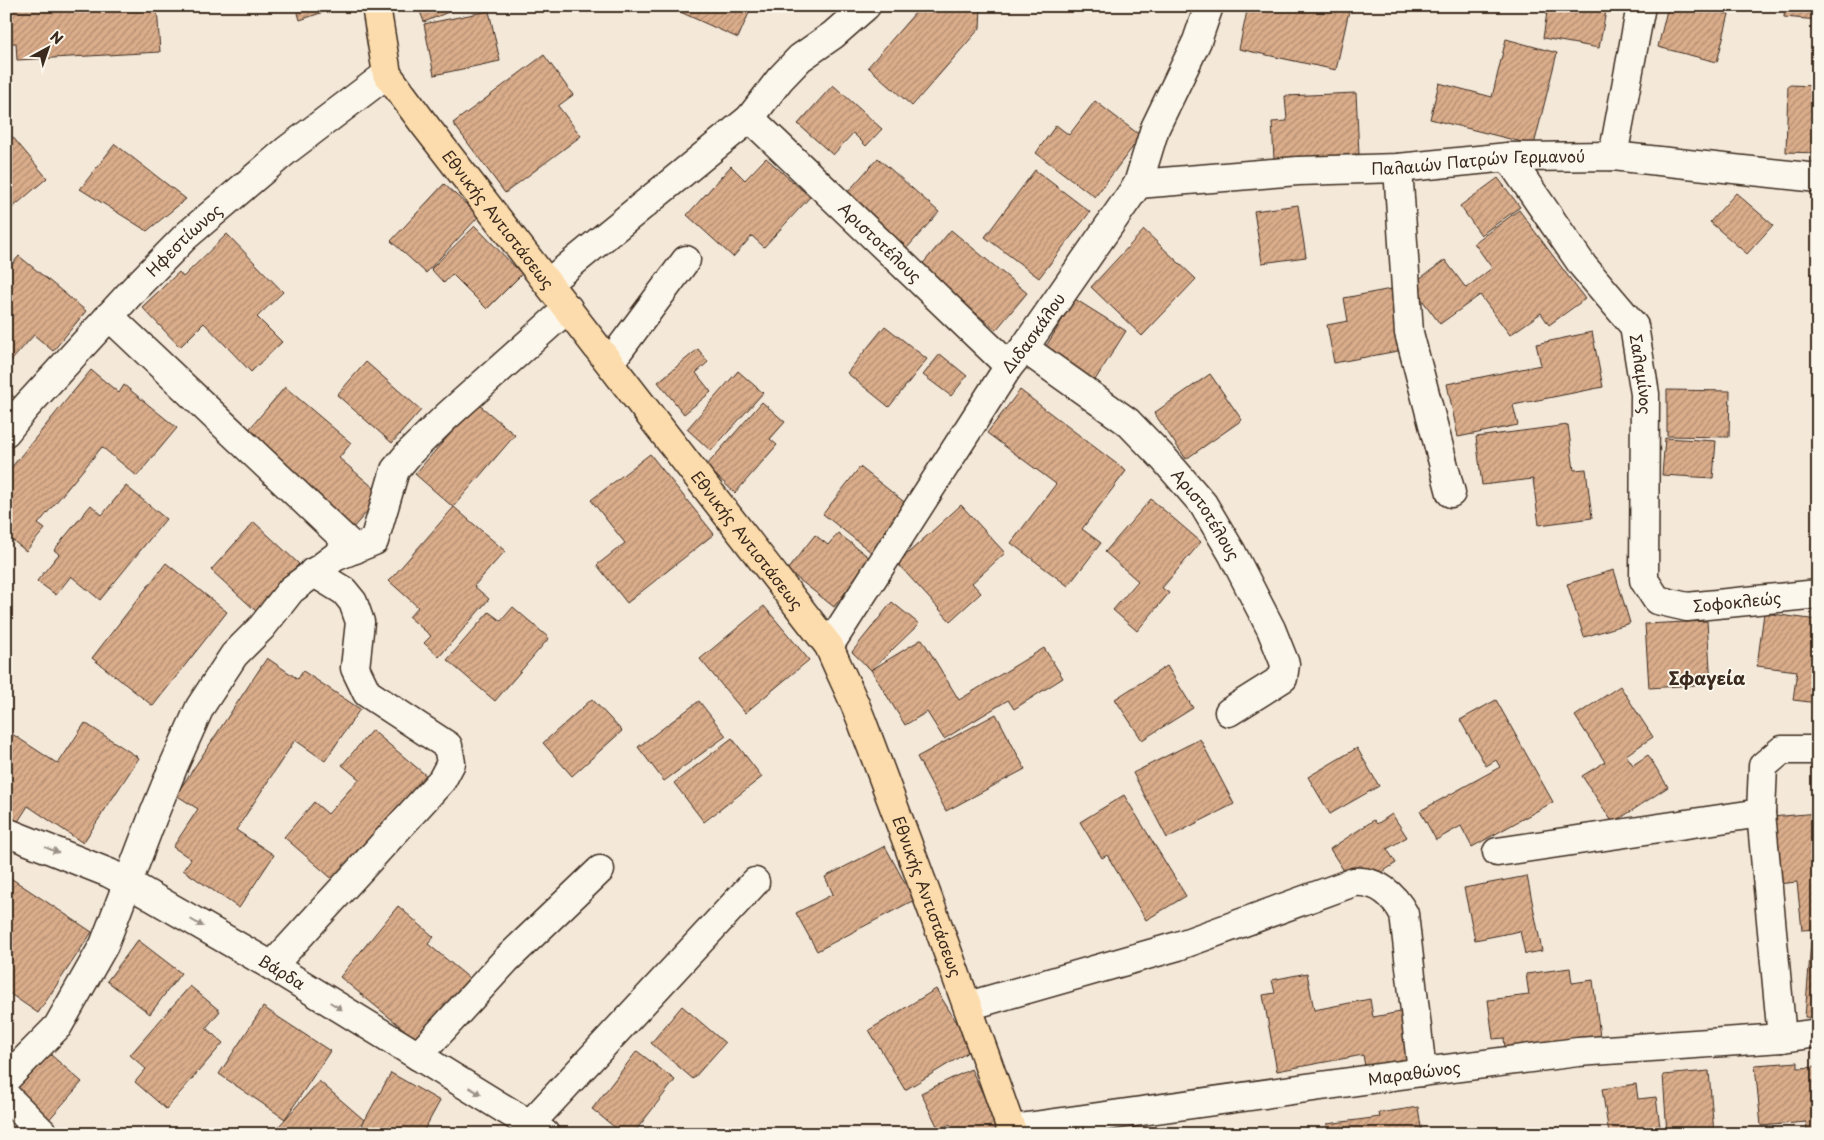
<svg xmlns="http://www.w3.org/2000/svg" width="1824" height="1140" viewBox="0 0 1824 1140" font-family="'Playpen Sans',sans-serif">
<defs>
<pattern id="building-hatch" width="6" height="6" patternUnits="userSpaceOnUse" patternTransform="scale(1.25)"><rect width="6" height="6" fill="#daad8b"/><path d="M-1 1l2-2M0 6l6-6M5 7l2-2" fill="none" stroke="#b28d71"/></pattern>
</defs>
<rect width="100%" height="100%" fill="#f4e8d9"/>
<filter id="ink" filterUnits="userSpaceOnUse"><feTurbulence type="fractalNoise" baseFrequency=".02" numOctaves="2"/><feDisplacementMap in="SourceGraphic" scale="10" xChannelSelector="R" yChannelSelector="G"/><feConvolveMatrix kernelMatrix="1 2 1 2 8 2 1 2 1" color-interpolation-filters="sRGB"/></filter>
<g filter="url(#ink)">
<!-- building -->
<path fill="url(#building-hatch)" stroke="#3b2a1e" d="M6,6H157L160,52L17,60L16,43H6Z
M296,6H341L300,20Z
M418,6H463L424,22Z
M667,6H752L738,38Z
M921,6H981L980,28L912,106L868,67Z
M1248,6H1350L1336,70L1239,49Z
M1548,6H1607L1599,48L1543,38Z
M1668,6H1708V9L1729,14L1717,62L1658,47Z
M1785,6H1818V20L1784,17Z
M489,11L500,61L434,75L424,24Z
M1506,39L1557,53L1534,145L1430,119L1439,83L1492,97Z
M544,55L573,95L558,106L581,136L505,193L453,123Z
M833,85L882,129L866,146L853,133L833,155L798,124Z
M1788,85L1818,86V153L1786,152Z
M1356,93L1359,154L1274,159L1272,122L1287,121L1285,96Z
M1095,101L1141,136L1095,197L1036,153L1056,125L1069,135Z
M6,129L47,178L11,209L6,204Z
M115,144L186,199L147,231L80,189Z
M766,158L810,197L764,247L752,236L733,257L687,215L731,166L745,180Z
M878,158L939,212L907,248L846,194Z
M1035,170L1090,212L1039,278L985,237Z
M1498,178L1520,207L1481,235L1460,206Z
M444,184L479,216L426,273L391,241Z
M1736,193L1773,225L1747,254L1710,222Z
M1298,205L1306,257L1262,263L1254,211Z
M1519,210L1585,299L1549,325L1541,313L1510,335L1480,295L1440,324L1411,285L1445,260L1466,288L1492,268L1474,243Z
M475,226L522,274L487,309L452,274L444,283L431,269Z
M951,230L1027,293L996,330L920,267Z
M1144,230L1196,279L1142,336L1091,287Z
M227,234L283,292L257,317L282,342L251,372L204,323L180,347L142,307L179,272L183,277Z
M19,256L86,311L53,351L34,335L11,361L6,357V271Z
M1391,289L1403,350L1334,363L1327,325L1348,321L1344,298Z
M1075,299L1126,331L1095,380L1045,348Z
M885,326L927,359L889,407L847,373Z
M1592,332L1603,387L1513,405L1518,425L1458,437L1447,384L1541,365L1536,344Z
M698,349L708,362L696,373L711,392L684,414L658,382Z
M940,354L967,376L951,396L923,375Z
M366,362L421,410L392,443L337,395Z
M91,370L119,393L124,385L177,428L137,476L102,447L38,524L45,529L26,551L6,535V474Z
M738,371L763,393L711,451L687,429Z
M1210,374L1242,420L1186,459L1154,413Z
M285,387L351,443L339,458L382,495L351,530L240,440Z
M6,390L19,401L6,417Z
M1020,390L1126,471L1082,529L1101,543L1068,586L1011,543L1056,484L987,433Z
M1667,390L1730,391L1729,437L1667,436Z
M762,402L785,422L770,439L777,445L735,493L706,466Z
M477,403L515,435L453,507L415,474Z
M1568,425L1574,470L1586,469L1592,518L1539,525L1533,479L1482,485L1476,437Z
M1665,438L1716,441L1713,478L1662,475Z
M650,454L714,534L627,603L597,565L625,543L591,500Z
M860,467L908,505L871,552L823,514Z
M126,486L166,519L100,600L71,576L56,595L37,581L59,554L54,550L91,505L102,515Z
M1151,499L1201,542L1162,588L1169,593L1137,631L1113,610L1138,581L1105,552Z
M961,505L1005,553L972,583L981,593L950,621L897,563Z
M454,507L505,551L474,586L489,599L439,657L424,643L431,636L409,617L418,607L389,581Z
M254,522L299,564L256,611L211,570Z
M838,533L871,559L834,607L787,570L815,535L828,545Z
M166,563L227,612L153,706L92,658Z
M1614,570L1630,623L1584,637L1567,584Z
M892,602L919,624L871,670L852,652Z
M764,606L809,660L745,713L700,659Z
M513,607L549,638L495,701L447,660L489,612L501,621Z
M1764,613L1818,620V703L1793,700L1797,671L1757,666Z
M1707,621L1711,684L1649,688L1645,624Z
M922,639L959,700L1044,648L1063,678L1014,709L1008,700L944,739L927,712L905,725L871,670Z
M267,658L298,679L303,671L360,709L325,761L295,740L236,830L274,855L239,908L183,870L191,859L173,847L198,809L176,795Z
M1167,666L1193,708L1142,740L1115,699Z
M1620,686L1653,737L1626,755L1633,765L1648,755L1668,787L1613,823L1582,776L1605,762L1575,716Z
M592,699L622,731L572,776L543,743Z
M1496,700L1553,802L1472,847L1461,826L1436,840L1420,811L1500,767L1496,760L1486,766L1460,720Z
M699,701L726,736L664,781L638,747Z
M996,714L1025,769L946,811L917,757Z
M85,723L139,758L83,843L28,806L13,829L6,825V730L58,764Z
M372,730L428,777L337,883L284,837L314,802L328,814L359,779L342,765Z
M732,738L762,777L704,822L674,783Z
M1200,739L1234,804L1167,838L1133,773Z
M1357,748L1379,786L1330,814L1308,777Z
M1124,795L1186,896L1146,920L1107,855L1102,858L1080,822Z
M1818,813V929L1802,930L1797,882L1777,884L1771,817Z
M1392,814L1407,837L1387,849L1396,863L1370,880L1360,865L1346,874L1330,849L1374,820L1377,824Z
M885,846L914,900L817,951L796,913L833,894L825,877Z
M6,875L92,932L38,1013L6,991Z
M1527,876L1542,951L1525,954L1520,931L1475,940L1464,888Z
M398,906L434,937L428,944L469,978L417,1040L340,977Z
M138,940L181,973L150,1014L107,981Z
M1811,942H1818V1018L1805,1017Z
M1570,968L1572,983L1593,980L1601,1045L1506,1057L1504,1038L1493,1039L1488,1000L1529,995L1526,974Z
M1307,973L1314,1010L1370,999L1373,1017L1406,1011L1417,1069L1367,1078L1363,1055L1277,1071L1263,995L1275,993L1272,980Z
M190,986L220,1011L206,1028L223,1043L166,1109L135,1082L146,1069L130,1055Z
M936,989L973,1049L905,1090L869,1030Z
M682,1006L725,1043L693,1079L651,1043Z
M263,1007L330,1051L285,1119L219,1074Z
M43,1048L82,1082L46,1123L8,1089Z
M637,1051L675,1080L633,1134H623L592,1109Z
M1798,1062V1068L1818,1067V1129L1807,1130L1806,1122L1761,1126L1755,1065Z
M971,1069L1002,1134H955L950,1124L939,1130L921,1093Z
M1709,1071L1714,1134H1667L1663,1075Z
M391,1073L440,1101L422,1134H377L362,1125Z
M319,1081L364,1120L352,1134H272Z
M1636,1084L1638,1099L1656,1097L1661,1134H1609L1602,1089Z
M1418,1107L1422,1134H1328L1327,1124L1380,1117L1379,1113Z"/>
<g fill="none" stroke-linecap="round" stroke-linejoin="round">
<defs>
<g id="minor">
<path id="s1" d="M750,118L1009,366"/>
<path d="M1613,156L1641,6"/>
<path id="s2" d="M1508,157L1583,266L1634,326L1645,394L1644,580L1657,600L1687,607L1818,594"/>
<path d="M1398,168L1409,333L1451,493"/>
<path id="s3" d="M1138,184L1298,171L1398,168L1508,157L1613,156L1818,178"/>
<path d="M548,283L750,118L780,79L800,58L833,35L866,6"/>
<path d="M109,316L355,549"/>
<path id="s4" d="M1024,348L1128,422L1165,460L1203,504L1232,553L1271,629L1285,664L1283,678L1229,712"/>
<path d="M610,362L686,260"/>
<path id="s5" d="M6,432L25,408L136,287L186,236L287,150L387,74"/>
<path id="s6" d="M829,646L1009,366L1024,348L1138,184L1155,128L1197,41L1209,6"/>
<path id="s7" d="M6,832L109,873L128,883L272,966L545,1134"/>
<path d="M1497,852L1761,813"/>
<path d="M272,966L442,780L451,763L448,746L367,693L355,668L360,622L353,602L344,591L313,572"/>
<path d="M968,1006L1178,946L1354,882C1377,880 1394,895 1404,914L1422,1072"/>
<path d="M1782,1038L1761,813L1763,766L1782,750H1818"/>
<path d="M418,1056L506,960L600,870"/>
<path d="M6,1079L58,1026L104,945L152,819L174,765L200,707L234,655L262,627L291,590L335,557L374,541L395,470L410,452L447,416L568,308"/>
<path d="M6,1096L44,1134"/>
<path d="M530,1124L755,882"/>
<path id="s8" d="M1012,1129L1422,1072L1578,1052L1782,1038L1818,1033"/>
</g>
<g id="major">
<path id="s9" d="M376,6L387,74L424,124L829,646C840,673 854,699 864,727C915,862 965,998 1013,1134"/>
</g>
</defs>
<!-- minor casing -->
<use href="#minor" stroke="#3b2a1e" stroke-width="31"/>
<!-- major casing -->
<use href="#major" stroke="#3b2a1e" stroke-width="31"/>
<!-- minor -->
<use href="#minor" stroke="#fbf7ec" stroke-width="28"/>
<!-- major -->
<use href="#major" stroke="#fcdcac" stroke-width="28"/>
</g>
<!-- one-way arrows -->
<defs><path id="oneway-solid" d="M-6-.8H1V-3.2L6.5 0L1 3.2V.8H-6Z" transform="scale(1.25)"/></defs>
<g fill="#9b9085">
<use href="#oneway-solid" transform="translate(52 850) rotate(22)"/>
<use href="#oneway-solid" transform="translate(197 923) rotate(30)"/>
<use href="#oneway-solid" transform="translate(336 1006) rotate(32)"/>
<use href="#oneway-solid" transform="translate(475 1091) rotate(31)"/>
</g>
</g>
<g text-anchor="middle" stroke-width="4" stroke-linejoin="round" paint-order="stroke">
<!-- street labels -->
<g font-size="16" fill="#3b2a1e" stroke="#fbf7ec">
<text dy="6" stroke="none"><textPath href="#s3" startOffset="341">Παλαιών Πατρών Γερμανού</textPath></text>
<text dy="6" stroke="none"><textPath href="#s9" startOffset="252">Εθνικής Αντιστάσεως</textPath></text>
<text dy="6" stroke="none"><textPath href="#s5" startOffset="262">Ηφεστίωνος</textPath></text>
<text dy="6" stroke="none"><textPath href="#s1" startOffset="180">Αριστοτέλους</textPath></text>
<text dy="6" stroke="none"><textPath href="#s6" startOffset="374">Διδασκάλου</textPath></text>
<text dy="6" stroke="none"><textPath href="#s2" startOffset="260">Σαλαμίνος</textPath></text>
<text dy="6" stroke="none"><textPath href="#s4" startOffset="249">Αριστοτέλους</textPath></text>
<text dy="6" stroke="none"><textPath href="#s9" startOffset="658">Εθνικής Αντιστάσεως</textPath></text>
<text dy="6" stroke="none"><textPath href="#s2" startOffset="571">Σοφοκλεώς</textPath></text>
<text dy="6" stroke="none"><textPath href="#s9" startOffset="1061">Εθνικής Αντιστάσεως</textPath></text>
<text dy="6" stroke="none"><textPath href="#s7" startOffset="310">Βάρδα</textPath></text>
<text dy="6" stroke="none"><textPath href="#s8" startOffset="406">Μαραθώνος</textPath></text>
</g>
<!-- neighbourhood labels -->
<g font-size="18" font-weight="bold" fill="#3b2a1e" stroke="#fbf7ec">
<text x="1707" y="685">Σφαγεία</text>
</g>
</g>
<!-- margin -->
<rect width="1824" height="1140" fill="none" stroke="#fbf7ec" stroke-width="25"/>
<rect x="12" y="12" width="1799" height="1115" fill="none" stroke="#3b2a1e" stroke-width="2" filter="url(#ink)"/>
<!-- north arrow -->
<g transform="translate(48 48) rotate(40)" stroke="#fbf7ec" stroke-width="4" paint-order="stroke">
<path d="M0-4L9 19L0 12L-9 19Z" fill="#3b2a1e"/>
<text y="-8" font-size="14" font-weight="bold" text-anchor="middle" fill="#3b2a1e">N</text>
</g>
</svg>
